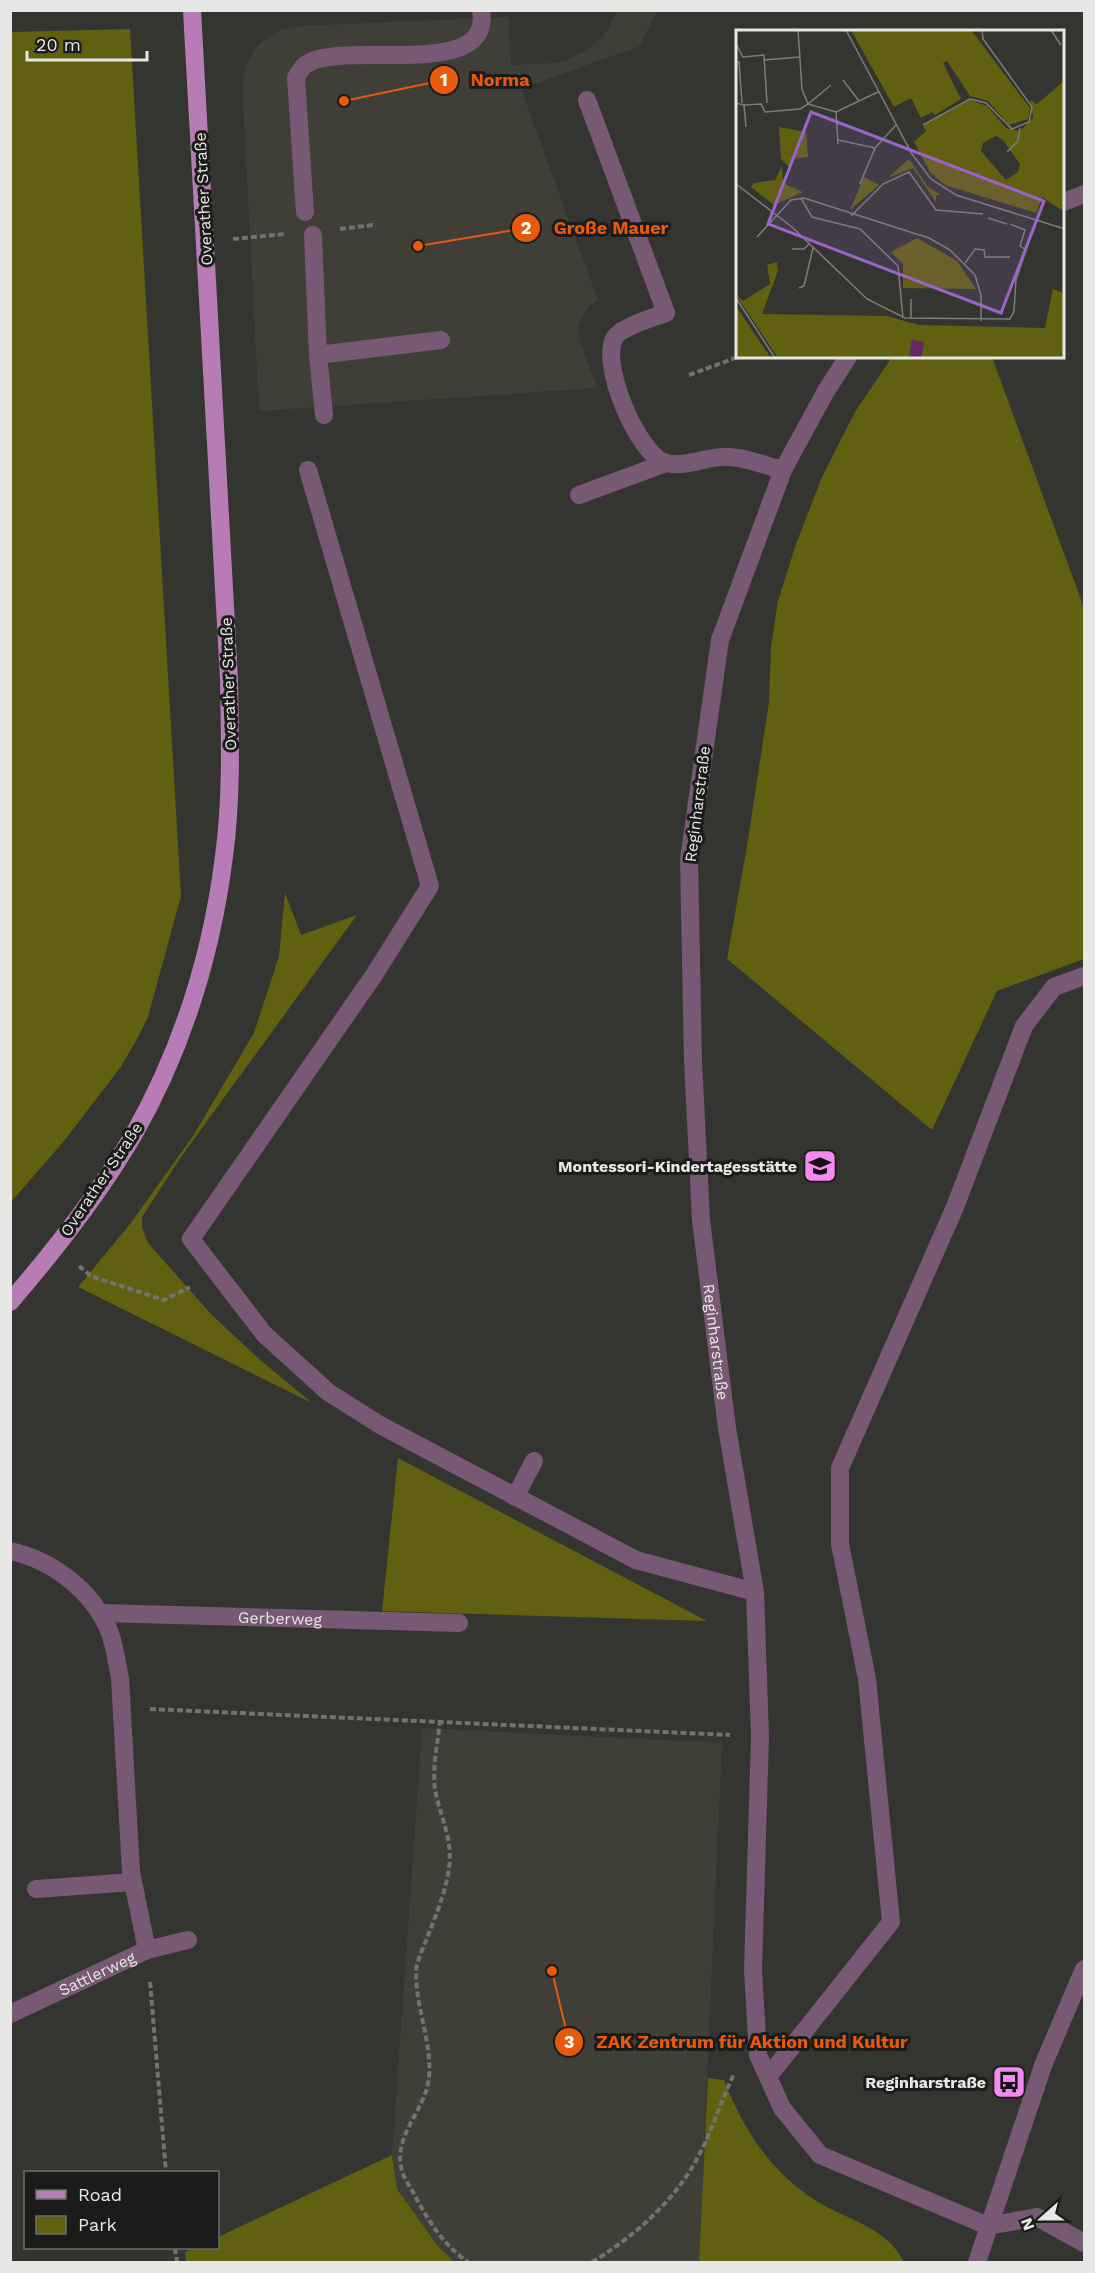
<svg xmlns="http://www.w3.org/2000/svg" width="1095" height="2273" viewBox="0 0 1095 2273" font-family="'Work Sans',sans-serif">
<rect width="100%" height="100%" fill="#343430"/>
<!-- built -->
<path fill="#3f3f37" d="M657,11L640,46L521,89L598,300L587,308L578,325L579,338L597,388L259,411L242,83L247,62L259,44L276,32L297,26L509,17L511,65L553,63L565,61L587,50L605,34L617,12Z
M422,1728L722,1743L699,2262H454L437,2245L397,2189L392,2155Z"/>
<!-- green -->
<path fill="#616011" d="M130,29L181,896L148,1017L136,1041L120,1068L64,1141L11,1202V32Z
M892,357H992L1084,608V959L997,991L932,1130L727,959L747,846L769,702L771,647L778,601L796,544L822,477L855,412Z
M285,893L301,935L357,915L181,1157L142,1217V1227L148,1243L211,1314L258,1358L312,1403L78,1287L130,1224L193,1136L254,1033L279,956Z
M398,1458L707,1621L382,1611Z
M708,2078L724,2080C743,2129 770,2171 815,2200C847,2221 885,2225 904,2262H699Z
M392,2155L397,2189L437,2245L454,2262H186L185,2252L195,2248H218V2237Z"/>
<g fill="none" stroke-linecap="round" stroke-linejoin="round">
<!-- path -->
<path stroke="#72736f" stroke-width="4" stroke-dasharray="6 3" stroke-linecap="butt" d="M340,229L373,225
M233,239L285,234
M689,375L738,357
M79,1266L91,1276L164,1300L190,1287
M150,1709L730,1735
M440,1720C438,1742 432,1768 435,1789C440,1818 455,1841 448,1874C444,1896 435,1918 427,1938C423,1949 416,1962 416,1973C416,2009 432,2042 429,2077C426,2111 392,2135 402,2171C404,2178 409,2185 413,2192C427,2219 443,2245 468,2262
M150,1982L166,2172
M175,2248L177,2262
M592,2262C634,2237 676,2200 699,2155C713,2129 721,2100 734,2074"/>
<!-- minor -->
<g stroke="#775975" stroke-width="18">
<path d="M587,100L666,313C653,318 624,326 616,336C597,358 638,456 666,463C686,468 711,455 730,457C748,458 766,466 783,470"/>
<path d="M1064,202L1084,194"/>
<path d="M305,212L296,78C298,74 301,69 304,66C337,37 494,84 481,10"/>
<path d="M313,235L318,355L324,415"/>
<path d="M318,355L441,340"/>
<path id="s1" d="M848,357L826,391L783,470L720,640L689,859L693,1061L701,1220L727,1428L755,1592L760,1736L753,1970L758,2055L782,2108L820,2155L988,2226L1037,2217L1084,2243"/>
<path d="M308,470L430,886L374,975L191,1239L264,1334L328,1392L380,1425L636,1560L755,1592"/>
<path d="M579,495L666,463"/>
<path d="M515,1497L534,1461"/>
<path d="M10,1551C53,1560 94,1592 110,1633C115,1648 117,1663 120,1678L131,1872L147,1950"/>
<path id="s2" d="M100,1613L459,1623"/>
<path d="M36,1889L133,1882"/>
<path id="s3" d="M10,2014L147,1950L188,1940"/>
<path d="M768,2077L891,1922L867,1679L840,1544V1468L955,1207L1024,1026L1054,987L1084,976"/>
<path d="M977,2262L1044,2063L1084,1969"/>
</g>
<!-- major -->
<path stroke="#b77cb5" stroke-width="18" d="M10,1302C55,1250 99,1194 134,1134C182,1049 212,953 224,856C232,798 230,738 229,679L192,10"/>
</g>
<!-- icons -->
<defs>
<symbol id="school-square" viewBox="-11 -11 22 22"><rect x="-9" y="-9" width="18" height="18" rx="4" fill="#f389f1" stroke="#1b1b1a"/><path d="M0-5L7-2L0 1L-7-2ZM-4 1L0 2.5L4 1V4Q0 6-4 4Z" fill="#111"/></symbol>
<symbol id="bus-square" viewBox="-11 -11 22 22"><rect x="-9" y="-9" width="18" height="18" rx="4" fill="#f389f1" stroke="#1b1b1a"/><path d="M-5-6H5V4H4V6H2V4H-2V6H-4V4H-5ZM-3.5-4V0h7V-4ZM-3.5 1.2v1.5H-2V1.2ZM2 1.2v1.5H3.5V1.2Z" fill="#111"/></symbol>
</defs>
<g fill-rule="evenodd">
<use href="#school-square" x="801" y="1147" width="38" height="38"/>
<use href="#bus-square" x="990" y="2063" width="38" height="38"/>
</g>
<g text-anchor="middle" stroke-width="6" stroke-linejoin="round" paint-order="stroke">
<!-- street labels -->
<g font-size="16" fill="#e7e8e5" stroke="#1b1b1a">
<text transform="translate(203 199) rotate(-93)" y="6">Overather Straße</text>
<text transform="translate(228 684) rotate(-92)" y="6">Overather Straße</text>
<text transform="translate(697 804) rotate(-83)" y="6">Reginharstraße</text>
<text transform="translate(101 1179) rotate(-56)" y="6">Overather Straße</text>
<text dy="6" stroke="none"><textPath href="#s1" startOffset="1017">Reginharstraße</textPath></text>
<text dy="6" stroke="none"><textPath href="#s2" startOffset="180">Gerberweg</textPath></text>
<text dy="6" stroke="none"><textPath href="#s3" startOffset="96">Sattlerweg</textPath></text>
</g>
<!-- poi labels -->
<g font-size="16" font-weight="bold" fill="#e7e8e5" stroke="#1b1b1a" text-anchor="end">
<text x="797" y="1172">Montessori-Kindertagesstätte</text>
<text x="986" y="2088">Reginharstraße</text>
</g>
</g>
<!-- overview -->
<g transform="translate(736 30)">
<rect width="328" height="328" fill="#343430"/>
<path d="M115,0H235L294,78L292,89L273,95L252,71L234,66L211,31L207,33L225,69L199,85L196,82L185,88L175,68L158,77ZM328,51L327,181L306,167L300,183L209,155L194,142L178,112L190,101L187,96L234,70L251,76L270,98L284,101L297,88L294,70L301,74ZM260,106L267,110L284,134L282,142L270,150L245,121L247,113ZM43,97L70,102L72,127L57,129L53,137L45,129ZM173,129L192,157L205,165H200V172L177,138L152,148ZM46,136L47,153L67,162L38,175L15,157L18,153L39,150ZM128,147L143,155L114,180ZM181,208L221,231L240,259L167,258V234L155,222ZM41,232L42,241L26,284L151,286L183,295L309,298L317,259L328,263V328H185L188,312L176,310L173,328H42L0,265L7,271L34,254L31,235ZM0,276L14,297L35,328H0Z" fill="#616011" fill-rule="evenodd"/>
<path d="M176,310L188,312L185,328H173Z" fill="#682767"/>
<path fill="none" stroke="#7c7c78" stroke-width="1.5" d="M62,0L66,59L72,74L95,55M110,0L176,124L195,149L220,165L329,199M315,0L325,15M0,14L7,27L28,25L31,73M28,30L64,27M0,32H3L6,73M107,50L123,71M0,73L8,75L10,97M8,75L25,74L29,82L64,79L72,74L100,82L142,62M100,82L102,114M187,95L234,69L250,73L276,99L293,92L296,77L247,9L246,0M102,110L139,118L160,95M271,122L282,111L284,98M0,154L56,197L131,269L169,288L274,289L278,281L280,250L300,191M124,154L139,118M65,168L76,187L124,199L162,236L167,288M115,186L147,154L173,142L200,180L247,184M252,188L271,194M274,194L289,200L284,216L290,220M21,207L55,170L68,168L193,208L214,220L239,245L245,265V291M56,219H68L73,214M229,233L239,219L248,220L249,227H274M63,258L68,256L77,218M0,268L39,328M175,289V269"/>
<path fill="#9b64ca" fill-opacity="0.15" stroke="#9b64ca" stroke-width="3" d="M75,82L308,171L265,283L32,194Z"/>
<rect width="328" height="328" fill="none" stroke="#e7e8e5" stroke-width="3"/>
</g>
<!-- callouts -->
<path fill="none" stroke="#e8590c" stroke-width="2" d="M344 101L444 80M418 246L526 228M552 1971L569 2042"/>
<g fill="#e8590c" stroke="#1b1b1a" stroke-width="2">
<circle cx="344" cy="101" r="6"/>
<circle cx="418" cy="246" r="6"/>
<circle cx="552" cy="1971" r="6"/>
<circle cx="444" cy="80" r="15"/>
<circle cx="526" cy="228" r="15"/>
<circle cx="569" cy="2042" r="15"/>
</g>
<g font-size="18" text-anchor="middle" font-weight="bold" fill="#fff">
<text x="444" y="86">1</text>
<text x="526" y="234">2</text>
<text x="569" y="2048">3</text>
</g>
<g font-size="18" text-anchor="middle" font-weight="bold" fill="#e8590c" stroke="#1b1b1a" stroke-width="6" stroke-linejoin="round" paint-order="stroke">
<text x="500" y="86">Norma</text>
<text x="611" y="234">Große Mauer</text>
<text x="752" y="2048">ZAK Zentrum für Aktion und Kultur</text>
</g>
<!-- border -->
<rect width="1095" height="2273" fill="none" stroke="#e7e8e5" stroke-width="24"/>
<!-- legend -->
<rect x="24" y="2171" width="195" height="78" fill="#1b1b1a" stroke="#6d6d6b" stroke-width="1.5"/>
<rect x="36" y="2190" width="30" height="9" fill="#b77cb5" stroke="#6d6d6b" stroke-width="1.5"/>
<text x="78" y="2201" font-size="18" fill="#e7e8e5">Road</text>
<rect x="36" y="2216" width="30" height="18" fill="#616011" stroke="#6d6d6b" stroke-width="1.5"/>
<text x="78" y="2231" font-size="18" fill="#e7e8e5">Park</text>
<!-- north arrow -->
<g transform="translate(1041 2219) rotate(249)" stroke="#1b1b1a" stroke-width="4.5" paint-order="stroke">
<path d="M0-4.5L10 22L0 15L-10 22Z" fill="#e7e8e5"/>
<text y="-9" font-size="16" font-weight="bold" text-anchor="middle" fill="#e7e8e5">N</text>
</g>
<!-- scale -->
<path d="M27 51v9h120v-9" fill="none" stroke="#e7e8e5" stroke-width="3"/>
<text x="36" y="51" font-size="18" fill="#e7e8e5" stroke="#1b1b1a" stroke-width="4.5" paint-order="stroke">20 m</text>
</svg>
